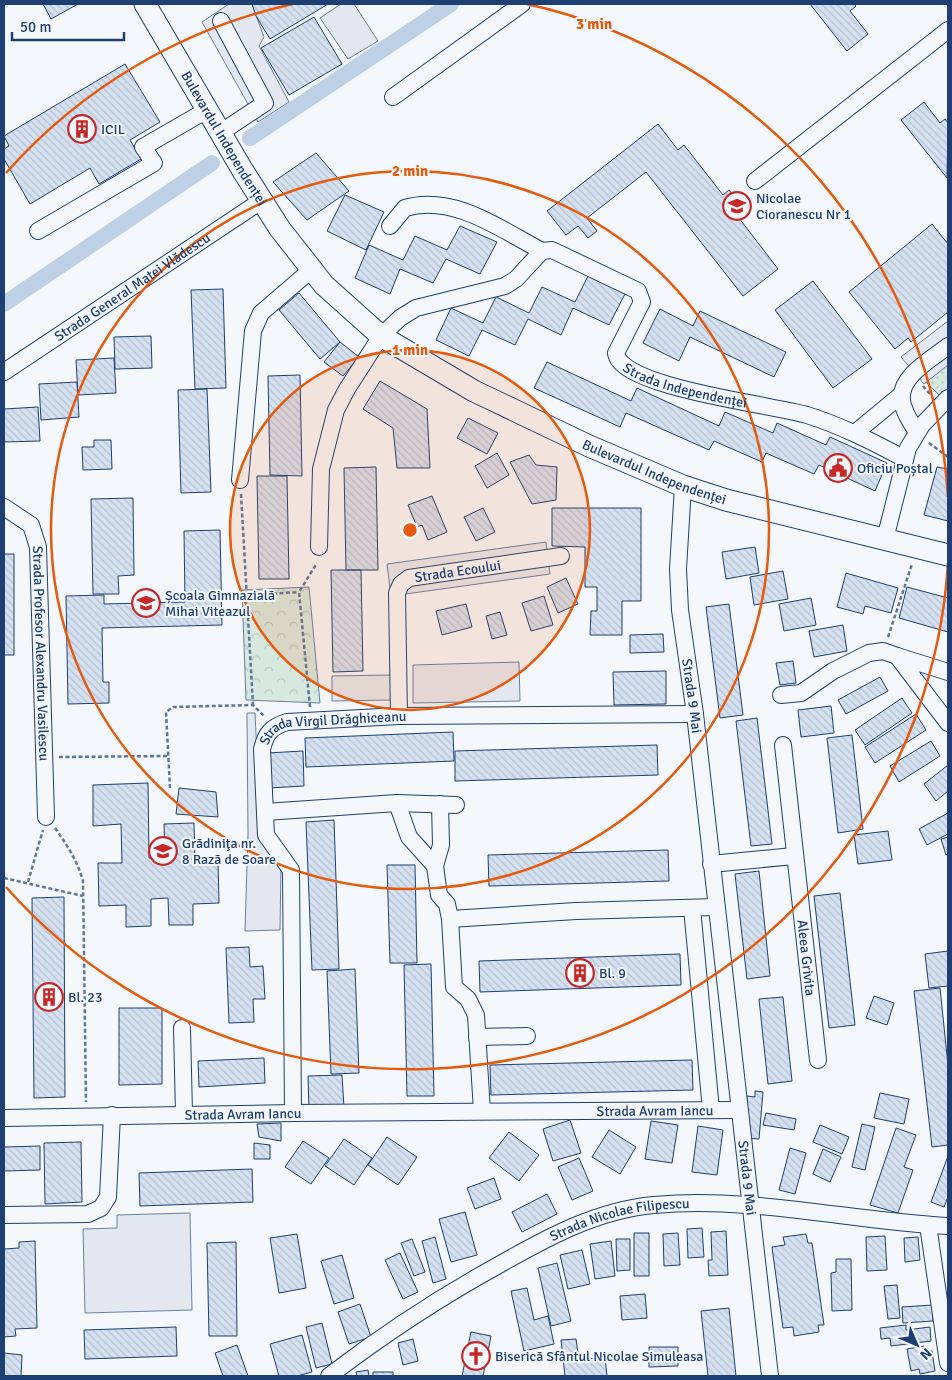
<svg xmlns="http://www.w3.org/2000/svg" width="952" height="1380" viewBox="0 0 952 1380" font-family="Signika,sans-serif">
<defs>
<pattern id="grass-dots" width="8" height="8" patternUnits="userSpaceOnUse" patternTransform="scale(1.25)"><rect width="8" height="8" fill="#d7e8df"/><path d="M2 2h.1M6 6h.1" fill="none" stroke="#b8c8c3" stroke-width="1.8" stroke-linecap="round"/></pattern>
<pattern id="forest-crowns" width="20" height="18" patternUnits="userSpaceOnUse" patternTransform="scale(1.25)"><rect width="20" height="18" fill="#d7e8df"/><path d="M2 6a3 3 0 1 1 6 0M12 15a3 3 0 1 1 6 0" fill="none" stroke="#b8c8c3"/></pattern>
<pattern id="building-back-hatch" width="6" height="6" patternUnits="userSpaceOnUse" patternTransform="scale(1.25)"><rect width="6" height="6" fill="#d5e0f0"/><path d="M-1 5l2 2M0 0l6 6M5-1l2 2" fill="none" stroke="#b6c1d1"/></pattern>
</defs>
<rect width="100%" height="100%" fill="#f4f7fb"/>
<!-- grass -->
<path fill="url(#grass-dots)" stroke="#687fa3" d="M948,361V390L941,397L925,381Z"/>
<!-- forest -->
<path fill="url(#forest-crowns)" stroke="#687fa3" d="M309,587L320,703L246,700L242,590Z"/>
<!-- parking -->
<path fill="#e3e8f0" stroke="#687fa3" d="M229,4H252L264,37L259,46L289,102L258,122L202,22Z
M341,4H354L378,41L348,59L320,18Z
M948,321V365L924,384L901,357Z
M546,542L550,574L391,596L387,564Z
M519,662L520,701L413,703V665Z
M391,675V700L332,701V676Z
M247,713H255L261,839L281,863L280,930L245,931L248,834Z
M190,1213L192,1310L85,1313L83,1229L117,1228V1215Z"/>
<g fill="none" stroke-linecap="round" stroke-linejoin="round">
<!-- canal -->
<path stroke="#bed0e5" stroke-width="16" d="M250,138L451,4
M4,304L212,163"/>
</g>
<!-- building -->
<path fill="url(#building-back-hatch)" stroke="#1d3f73" d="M43,4H78L51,19Z
M252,4H328L270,39L256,16Z
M810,4H854L856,6L850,11L868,34L847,51Z
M314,17L342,64L289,95L261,48Z
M125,64L160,122L130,140L141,159L99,184L90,168L30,204L4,159V149L9,146L4,136Z
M924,102L940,123L945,119L948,123L947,178L901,120Z
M658,124L678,150L684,145L723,195L729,190L746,213L739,218L778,269L743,296L646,172L587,218L597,231L588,238L578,226L566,235L547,211Z
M316,153L349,191L307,220L273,182Z
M345,195L384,212L366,250L327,231Z
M932,224L948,244V312L911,342L908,338L895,349L849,292Z
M460,226L497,242L480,274L446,259L433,283L400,269L390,294L355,278L369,245L403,260L415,236L447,250Z
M588,276L625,294L609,325L573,308L561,335L528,319L515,345L482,330L469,356L436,340L451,308L483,323L496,297L529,313L542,287L575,302Z
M813,281L872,359L833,388L775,310Z
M223,289L226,388L195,389L191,290Z
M299,293L340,342L320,359L279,310Z
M660,309L693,326L700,311L786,352L774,377L690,337L679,361L643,343Z
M151,336L152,368L115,369L114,337Z
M340,342L359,357L343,376L324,362Z
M114,358L116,393L78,395L76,360Z
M547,362L631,401L637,388L719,426L725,412L773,433L777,423L826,445L830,437L887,463L875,491L819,465L814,474L766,453L762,462L714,441L709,450L626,413L620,427L534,388Z
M300,375L302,476L270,475L268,376Z
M380,381L427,409L430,468H397L393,428L363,409Z
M77,382L79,417L41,420L39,384Z
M207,389L211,492L181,493L178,390Z
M38,407L40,441L4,442V409Z
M468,418L498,433L487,454L457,438Z
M94,440H111L112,469L83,470L82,447H94Z
M497,453L509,475L487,488L475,466Z
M529,455L536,465L557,467L556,500L532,504L510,462Z
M376,467L378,570H346L344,468Z
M937,467L948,469V521L924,515Z
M257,476H287L289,579H259Z
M432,496L447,532L428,540L422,525L417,527L408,505Z
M133,498L134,575L118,576L119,594H93L91,499Z
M483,508L495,532L476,541L464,517Z
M552,508H641V601H622V635H590L591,611H597V587H585V547L552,546Z
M220,530L222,625L102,628L103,682H109V703L68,704L66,596L104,595V604L185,602L184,531Z
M755,547L759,573L726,579L722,552Z
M4,554H14V655H4Z
M331,570H361L363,671L333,672Z
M783,571L788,599L754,605L750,577Z
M846,573L898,588L891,613L865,606L863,614L837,607Z
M566,578L578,604L558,613L547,587Z
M907,587L948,598V632L899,618Z
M544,596L553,625L531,631L522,603Z
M811,598L816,625L784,631L779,604Z
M466,604L472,627L442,635L436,611Z
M729,604L743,715L720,718L706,607Z
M500,612L507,635L492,639L486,616Z
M843,625L847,651L814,657L809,631Z
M663,634L664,652L630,653V635Z
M793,661L796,683L780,685L776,663Z
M666,671V704L614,705L613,672Z
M880,677L888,691L846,714L838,700Z
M902,698L912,713L865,745L855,730Z
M831,706L834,733L801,737L798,710Z
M916,714L926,730L875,763L865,747Z
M757,718L772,844L751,846L736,721Z
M453,732L454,761L306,767L305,738Z
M852,735L863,829L838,833L827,738Z
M931,741L940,756L899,782L890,766Z
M657,745L658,775L455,781V751Z
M303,751L304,786L269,788L267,753Z
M948,765V791L936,801L924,784Z
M148,783L149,858H165L164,824L194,823L195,861L218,860L219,903L193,904V925H169L168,898L151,899V926L126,927V905L99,906L98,863H122L121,824L93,826V785Z
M179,788L216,792L218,817L176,814Z
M948,813V834L927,845L919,829Z
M334,820L339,969L312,970L306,822Z
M888,831L892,860L858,864L854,835Z
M948,837V854L946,855L941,839Z
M668,850L669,881L489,886L488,855Z
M387,865H415L417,963H390Z
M759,871L770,976L747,979L735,874Z
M840,893L855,1025L829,1028L814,896Z
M64,897L65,1097L34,1098L32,898Z
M249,947L250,967L263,966L265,999H253L254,1022L229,1023L226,948Z
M948,951V986L929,988L925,954Z
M680,954L681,985L480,992L479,961Z
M431,964L434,1096H407L404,965Z
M355,969L359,1073L331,1074L327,971Z
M940,988L948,1065V1145L932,1147L914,991Z
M874,996L894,1003L887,1025L866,1018Z
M783,997L792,1081L768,1084L759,999Z
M119,1008H162V1084L119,1085Z
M264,1058L265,1083L199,1087L198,1061Z
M692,1060L693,1090L491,1095L490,1065Z
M342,1075L344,1108L309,1109L308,1076Z
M755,1091L763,1092L759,1139L744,1138L747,1096L755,1097Z
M880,1093L909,1099L904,1124L874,1118Z
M766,1113L796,1119L794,1130L763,1125Z
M570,1120L581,1153L553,1161L543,1129Z
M651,1121L678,1125L672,1163L645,1159Z
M281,1123V1141L259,1137L257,1124Z
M862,1124L875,1127L865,1170L852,1167Z
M820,1125L849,1137L842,1154L813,1142Z
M698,1126L723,1130L717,1175L692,1172Z
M896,1128L916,1135L904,1167L913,1170L898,1213L870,1205Z
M609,1130L636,1147L620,1174L592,1157Z
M509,1132L539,1155L519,1181L489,1158Z
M387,1137L417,1157L398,1185L368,1165Z
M344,1139L372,1158L354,1185L325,1166Z
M303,1141L329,1158L311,1184L285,1167Z
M81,1142L82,1202L45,1204L44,1143Z
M254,1143L270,1145V1159H254Z
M40,1146V1170L4,1171V1147Z
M790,1148L806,1153L795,1194L779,1190Z
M823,1149L841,1157L830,1182L813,1174Z
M948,1156V1197L944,1207L931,1202Z
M579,1158L593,1191L572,1200L558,1167Z
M252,1169L253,1202L140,1206L139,1173Z
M494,1178L501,1199L475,1209L467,1188Z
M547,1194L557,1214L522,1232L512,1212Z
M465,1212L477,1255L451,1262L439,1219Z
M702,1228L704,1257L688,1258L687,1229Z
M726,1231L728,1275L709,1276L708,1260H712L711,1232Z
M634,1233H649V1276H634Z
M678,1233L680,1265L664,1266L663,1234Z
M297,1234L306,1288L279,1293L270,1238Z
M806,1234L808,1243H812L824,1325H818L819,1332L794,1336L793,1327L783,1328L772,1247L785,1245L783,1237Z
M885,1236L887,1270L867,1271L866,1237Z
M435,1237L446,1279L433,1283L422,1241Z
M918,1237L920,1260L905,1262L904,1238Z
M412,1239L425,1272L414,1276L401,1243Z
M616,1239H630V1270L617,1271Z
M35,1241L37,1328L15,1329L16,1336L4,1337V1249L19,1248V1242Z
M611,1241L615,1276L595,1279L590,1244Z
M236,1242L237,1336H209L207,1243Z
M582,1250L590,1284L568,1289L560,1255Z
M400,1253L418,1292L403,1299L385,1260Z
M342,1255L354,1298L334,1304L321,1261Z
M836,1259H851L852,1310L832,1311L831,1273L836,1272Z
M557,1263L571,1321L551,1326L538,1268Z
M897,1285L900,1318L888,1319L884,1286Z
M527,1288L534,1320L548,1316L554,1344L524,1351L511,1291Z
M645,1294L647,1318L622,1320L620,1296Z
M360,1304L371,1337L349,1344L338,1312Z
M932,1305L933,1321L903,1323L902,1307Z
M729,1308L736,1376H708L701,1311Z
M322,1323L332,1364L316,1368L306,1327Z
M906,1325V1330L930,1327L931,1341L891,1346L890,1338L881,1339L880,1328Z
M176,1327L177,1356L85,1359L84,1330Z
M471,1332L491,1336L483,1376H462Z
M302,1335L312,1372L297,1376H279L270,1344Z
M413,1339L418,1361L403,1365L398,1343Z
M576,1339L579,1360L605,1357L607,1376H565L561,1340Z
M237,1345L248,1376H223L215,1353Z
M924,1346L925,1352L932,1351L935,1371L920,1374L919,1369L911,1371L907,1349Z
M649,1347H678V1366L649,1367Z
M4,1353L22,1355L21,1376H4Z
M368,1370L369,1376H357L356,1372Z
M373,1372H393V1376H373Z"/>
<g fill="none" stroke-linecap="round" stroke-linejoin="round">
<defs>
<g id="minor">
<path d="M393,97L522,4"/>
<path d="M220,133L265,103L221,21"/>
<path d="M755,181L948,30"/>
<path d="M390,226L405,208C454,194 500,229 542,251"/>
<path d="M38,231L154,163L143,147L207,110"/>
<path id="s1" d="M4,372L261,201"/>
<path d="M917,432C911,423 903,411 902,400C899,376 932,359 948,346"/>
<path d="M855,433L901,395"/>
<path d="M240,480L253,331L261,313L311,270"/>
<path id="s2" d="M683,486L678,569L680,610L695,714L770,1376"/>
<path id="s3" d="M4,507L31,525L38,547L46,817"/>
<path d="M885,539L908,448L922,425L948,398"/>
<path id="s4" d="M319,547L321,469L336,410L347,389L381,336L400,318L416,308L505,286L516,279L542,251L552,250L638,291L642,302L616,353C620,388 775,405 807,415C842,426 873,442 905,459"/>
<path d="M948,672L897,656L948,723"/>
<path d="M781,695L801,693L833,671L869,653L883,651L897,656"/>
<path id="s5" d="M399,716L397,593L401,584L409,578L561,556"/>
<path id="s6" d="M783,745L818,1060"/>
<path d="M397,803L456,805"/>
<path d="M265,812L397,803L409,837L435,866L439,895L447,904L450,919L454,987L468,999L476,1015L482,1111"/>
<path d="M711,864L794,856"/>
<path d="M435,866L441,845L440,804"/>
<path d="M692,908L711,1110"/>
<path d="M450,919L576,911L716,907"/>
<path d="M182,1028L184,1114"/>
<path d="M477,1037L527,1036"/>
<path id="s7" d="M293,1113L291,870L266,835L262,749C266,733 271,727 287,722L399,716L695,714"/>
<path id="s8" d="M4,1118L293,1113L739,1110"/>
<path d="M4,1215L88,1214L101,1208L108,1197L112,1115"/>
<path d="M928,1225L948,1363"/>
<path id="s9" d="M329,1376C384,1334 437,1299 497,1266C546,1238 597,1210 654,1205C753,1196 850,1221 948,1226"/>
</g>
<g id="major">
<path id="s10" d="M145,4L243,171L280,229L324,285L381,336L474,391L589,446L683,486L726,500L948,555"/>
</g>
</defs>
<!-- minor casing -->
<use href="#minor" stroke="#1d3f73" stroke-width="18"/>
<!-- major casing -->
<use href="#major" stroke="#1d3f73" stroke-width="23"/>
<!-- path -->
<path stroke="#5e769c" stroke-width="2.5" stroke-dasharray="4 2.5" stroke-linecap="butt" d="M923,386L931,395
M929,443L948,457
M241,494L253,705
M247,595L299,592
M888,637L912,564
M310,707L299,592L317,563
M59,757L168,756
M170,788L166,712L173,707L253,705L264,716
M55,828C67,845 77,860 83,881L86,1102
M4,878L83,896
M28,882L43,830"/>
<!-- minor -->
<use href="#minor" stroke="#f4f7fb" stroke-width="16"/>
<!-- major -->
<use href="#major" stroke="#f4f7fb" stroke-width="21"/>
</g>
<!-- distance rings -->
<circle cx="410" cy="530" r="180" fill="#e8590c" fill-opacity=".12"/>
<g fill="none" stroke="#e8590c" stroke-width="2.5">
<circle cx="410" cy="530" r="180"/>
<circle cx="410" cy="530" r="359"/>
<path d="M948 563A539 539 0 0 1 6 887M6 173A539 539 0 0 1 293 4M527 4A539 539 0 0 1 948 497"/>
</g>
<!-- icons -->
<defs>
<symbol id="building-ring" viewBox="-11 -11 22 22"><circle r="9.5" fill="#f4f7fb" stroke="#c62828" stroke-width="1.5"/><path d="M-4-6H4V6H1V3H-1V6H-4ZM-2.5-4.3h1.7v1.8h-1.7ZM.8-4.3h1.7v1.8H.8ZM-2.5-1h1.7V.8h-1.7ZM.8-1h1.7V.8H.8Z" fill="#c62828"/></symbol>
<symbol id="school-ring" viewBox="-11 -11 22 22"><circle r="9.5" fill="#f4f7fb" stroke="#c62828" stroke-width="1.5"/><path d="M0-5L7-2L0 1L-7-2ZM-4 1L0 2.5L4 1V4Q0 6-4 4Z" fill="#c62828"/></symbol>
<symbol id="civic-ring" viewBox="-11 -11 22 22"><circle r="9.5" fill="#f4f7fb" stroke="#c62828" stroke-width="1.5"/><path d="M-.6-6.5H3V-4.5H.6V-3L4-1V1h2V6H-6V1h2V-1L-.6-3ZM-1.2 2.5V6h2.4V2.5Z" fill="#c62828"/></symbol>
<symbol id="church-ring" viewBox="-11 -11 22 22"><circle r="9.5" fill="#f4f7fb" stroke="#c62828" stroke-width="1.5"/><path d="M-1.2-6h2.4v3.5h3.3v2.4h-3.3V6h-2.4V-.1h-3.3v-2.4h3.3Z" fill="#c62828"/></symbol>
</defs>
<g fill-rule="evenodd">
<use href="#building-ring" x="66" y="113" width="32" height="32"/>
<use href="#school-ring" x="721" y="190" width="32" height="32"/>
<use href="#civic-ring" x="822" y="452" width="32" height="32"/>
<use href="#school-ring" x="130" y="587" width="32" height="32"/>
<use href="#school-ring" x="147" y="835" width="32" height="32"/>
<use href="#building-ring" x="564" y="957" width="32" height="32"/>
<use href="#building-ring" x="33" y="981" width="32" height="32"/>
<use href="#church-ring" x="460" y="1340" width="32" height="32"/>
</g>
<g text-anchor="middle" stroke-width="4" stroke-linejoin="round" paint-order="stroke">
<!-- poi labels -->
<g font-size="14" fill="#1d3f73" stroke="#f4f7fb" text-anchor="start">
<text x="101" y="134">ICIL</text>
<text x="756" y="203">Nicolae<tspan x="756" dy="16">Cioranescu Nr 1</tspan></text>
<text x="857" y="473">Oficiu Poștal</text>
<text x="165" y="600">Școala Gimnazială<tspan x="165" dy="16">Mihai Viteazul</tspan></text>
<text x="182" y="848">Grădiniţa nr.<tspan x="182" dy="16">8 Rază de Soare</tspan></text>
<text x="599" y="978">Bl. 9</text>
<text x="68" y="1002">Bl. 23</text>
<text x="495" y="1361">Biserică Sfântul Nicolae Simuleasa</text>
</g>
<!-- street labels -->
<g font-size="14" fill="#1d3f73" stroke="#f4f7fb">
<text dy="5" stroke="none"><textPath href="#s10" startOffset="156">Bulevardul Independenței</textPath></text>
<text dy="5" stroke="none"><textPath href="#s1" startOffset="154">Strada General Matei Vlădescu</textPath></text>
<text dy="5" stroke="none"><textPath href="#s4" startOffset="668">Strada Independenței</textPath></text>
<text dy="5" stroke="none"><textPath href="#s10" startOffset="716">Bulevardul Independenței</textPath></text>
<text dy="5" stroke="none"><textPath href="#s5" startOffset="192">Strada Ecoului</textPath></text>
<text dy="5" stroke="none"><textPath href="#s3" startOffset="162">Strada Profesor Alexandru Vasilescu</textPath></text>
<text dy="5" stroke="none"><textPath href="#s2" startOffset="211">Strada 9 Mai</textPath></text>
<text dy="5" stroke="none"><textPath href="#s7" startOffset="454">Strada Virgil Drăghiceanu</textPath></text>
<text dy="5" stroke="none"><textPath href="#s6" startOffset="214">Aleea Grivita</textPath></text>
<text dy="5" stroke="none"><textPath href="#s8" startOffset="651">Strada Avram Iancu</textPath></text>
<text dy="5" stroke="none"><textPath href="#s8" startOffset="239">Strada Avram Iancu</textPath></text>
<text dy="5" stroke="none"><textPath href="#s2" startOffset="696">Strada 9 Mai</textPath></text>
<text dy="5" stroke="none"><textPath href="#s9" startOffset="334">Strada Nicolae Filipescu</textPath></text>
</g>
</g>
<circle cx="410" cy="530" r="8" fill="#e8590c" stroke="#f4f7fb" stroke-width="2.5"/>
<g font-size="15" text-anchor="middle" font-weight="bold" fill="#e8590c" stroke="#f4f7fb" stroke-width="4" stroke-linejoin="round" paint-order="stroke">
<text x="594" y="29">3 min</text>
<text x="410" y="176">2 min</text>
<text x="410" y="355">1 min</text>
</g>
<!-- border -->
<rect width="952" height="1380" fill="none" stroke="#1d3f73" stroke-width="10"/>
<!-- north arrow -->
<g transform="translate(917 1345) rotate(135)" stroke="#f4f7fb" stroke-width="4" paint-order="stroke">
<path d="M0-4L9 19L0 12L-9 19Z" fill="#1d3f73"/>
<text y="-8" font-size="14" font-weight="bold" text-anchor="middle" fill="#1d3f73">N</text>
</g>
<!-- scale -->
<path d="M12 32v8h112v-8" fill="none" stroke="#1d3f73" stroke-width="2.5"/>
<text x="20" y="32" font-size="15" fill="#1d3f73" stroke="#f4f7fb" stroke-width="4" paint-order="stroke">50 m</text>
</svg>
